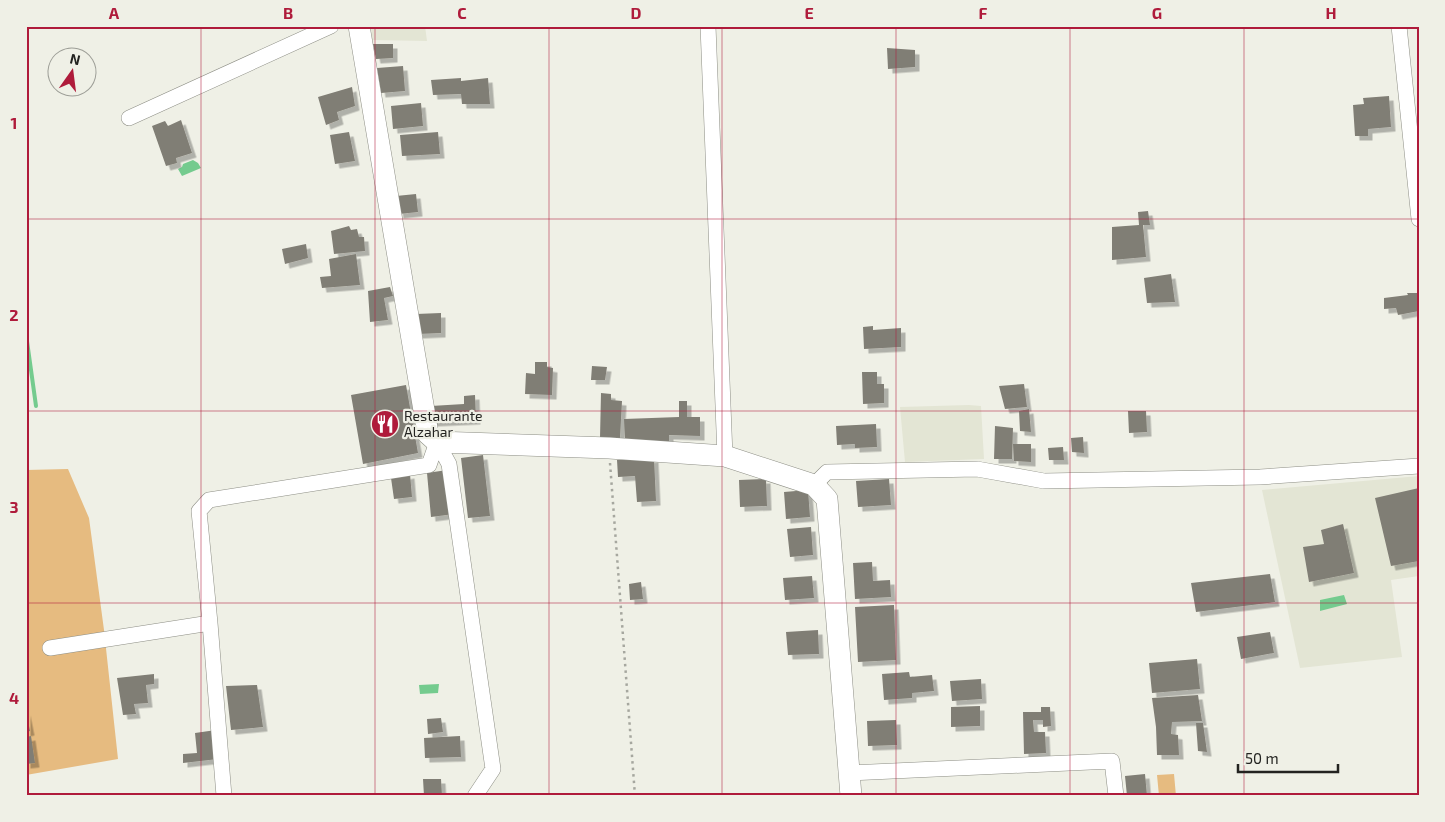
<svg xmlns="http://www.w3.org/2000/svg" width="1445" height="822" viewBox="0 0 1445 822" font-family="'Exo 2',sans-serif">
<defs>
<filter id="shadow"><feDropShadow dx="4.5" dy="4.5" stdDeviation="0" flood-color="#0004"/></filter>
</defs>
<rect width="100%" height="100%" fill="#eff0e6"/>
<!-- built -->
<path fill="#e3e5d4" d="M371,26H425L427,41L372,40Z
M969,405L981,406L984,459L905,462L900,407Z
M1419,476V576L1391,580L1402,657L1300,668L1262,490Z"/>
<!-- grass -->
<path fill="#e6bb80" d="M68,469L89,518L104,630L118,759L26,775V470Z
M1174,774L1176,796H1159L1157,775Z"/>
<!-- water -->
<path fill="#74cb8e" d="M193,160L198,163L201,168L182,176L178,169L182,167L183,164Z
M1344,595L1347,604L1320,611V600Z
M439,684L438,693L420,694L419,685Z"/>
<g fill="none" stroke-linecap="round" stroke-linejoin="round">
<!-- stream -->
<path stroke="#74cb8e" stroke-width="4" d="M26,334L36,406"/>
</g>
<!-- building -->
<path fill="#807e75" filter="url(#shadow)" d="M373,44H393V58L376,59Z
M887,48L915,50V67L888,69Z
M403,66L405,91L381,93L377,68Z
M461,78V81L488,78L490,104H462L461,94L433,95L431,80Z
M352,87L355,106L337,112L339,120L326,125L318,97Z
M1389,96L1391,127L1368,129V136H1355L1353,105L1364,104L1363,98Z
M421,103L423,126L393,129L391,106Z
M181,120L192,153L176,158L177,163L166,166L152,126L165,121L168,126Z
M349,132L355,161L335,164L330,135Z
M438,132L440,154L402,156L400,135Z
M416,194L418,212L399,214L396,196Z
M1148,211L1150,225H1143L1146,257L1112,260V227L1139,225L1138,212Z
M349,226L351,230L357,229L359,237H364L365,251L334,254L331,231Z
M306,244L308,258L285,264L282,249Z
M356,254L360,285L322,288L320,277L331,276L329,259Z
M1171,274L1175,302L1147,303L1144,278Z
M390,287L393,296L384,298L388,320L370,322L368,291Z
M1407,293H1419V311L1398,315L1396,308L1384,309V298L1408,295Z
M441,313V333L418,334L416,314Z
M873,326V330L901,328V347L864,349L863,327Z
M535,362H547V367L553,368L552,395L525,394L526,373L535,374Z
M592,366L607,367L605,380H591Z
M862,372H877V384H884V403L863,404Z
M1024,384L1027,407L1005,409L999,386Z
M406,385L418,453L363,464L351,395Z
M601,393L611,394V400L622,401L620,438H600Z
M475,395L476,420L432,422L431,406L464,404V396Z
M679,401H687V417H700V436L669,435V444L625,443L624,419L679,417Z
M1029,409L1031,432L1020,431L1019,411Z
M1128,411H1146L1147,432L1129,433Z
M876,424L877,447L855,448V444L837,445L836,426Z
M995,426L1013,428L1012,459H994Z
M1083,437L1084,453L1072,452L1071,438Z
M1013,444H1031V462L1014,461Z
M1063,447L1064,460H1049L1048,448Z
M483,455L490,516L468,518L461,458Z
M654,458L656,501L637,502L635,476L618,477L617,460Z
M447,470L454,514L431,517L427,473Z
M410,474L412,497L394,499L391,478Z
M766,479L767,506L740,507L739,480Z
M889,479L891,505L858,507L856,481Z
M1419,488V561L1391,566L1375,498Z
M808,490L810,517L786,519L784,492Z
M1343,524L1354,573L1309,582L1303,547L1324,544L1321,530Z
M811,527L813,555L790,557L787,529Z
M872,562L873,581L890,580L891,597L855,599L853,563Z
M1270,574L1275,602L1196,612L1191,583Z
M812,576L814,598L785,600L783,578Z
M641,582L643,599L630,600L629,584Z
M894,605L896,660L858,662L855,607Z
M818,630L819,654L788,655L786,632Z
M1270,632L1274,653L1241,659L1237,637Z
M1197,659L1200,689L1152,693L1149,663Z
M909,672L910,677L932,675L934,691L912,693V698L884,700L882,674Z
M154,674V684L146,685L148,703L134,704L136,714L123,715L117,678Z
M981,679L982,699L952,701L950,681Z
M257,685L263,727L231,730L226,686Z
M1198,695L1202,721L1172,722L1171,734L1178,735L1179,755H1157L1156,727L1152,698Z
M980,706V726L951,727V707Z
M1041,707H1050L1051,726L1043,727V720H1033L1034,732H1045L1046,753L1024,754L1023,712H1041Z
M26,711L30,731L26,732Z
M441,718L443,732L428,734L427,719Z
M896,720L897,745L868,746L867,721Z
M1196,723H1203L1207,752L1198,751Z
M216,730L218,759L183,763V754L197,753L195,733Z
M31,736L35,763L26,764V737Z
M460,736L461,757L425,758L424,738Z
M1145,774L1147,796H1127L1125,776Z
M423,779H441L442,796H424Z"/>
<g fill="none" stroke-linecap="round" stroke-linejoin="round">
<defs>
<path id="minor" d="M708,26L725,456
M1399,26L1419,219
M129,118L331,26
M814,485L827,472L977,469L1044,481L1260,477L1419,466
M210,623L224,796
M50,648L210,623L199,511L209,500L429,465L437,442L449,464L493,769L475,796
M849,773L1112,761L1116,796"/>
<path id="secondary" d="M359,26L428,434L437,442L609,448L725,456L814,485L827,499L851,796"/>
</defs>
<!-- minor casing -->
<use href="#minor" stroke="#8d8e85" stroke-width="16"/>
<!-- secondary casing -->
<use href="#secondary" stroke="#8d8e85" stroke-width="22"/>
<!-- path -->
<path stroke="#a6a79f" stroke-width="2.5" stroke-dasharray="2.5 4" stroke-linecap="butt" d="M610,463L635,796"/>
<!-- minor -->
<use href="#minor" stroke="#fff" stroke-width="15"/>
<!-- secondary -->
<use href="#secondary" stroke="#fff" stroke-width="21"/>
</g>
<!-- grid -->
<path fill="none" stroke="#af1b3b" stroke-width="1" stroke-opacity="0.55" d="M201,26V796M375,26V796M549,26V796M722,26V796M896,26V796M1070,26V796M1244,26V796M26,219H1419M26,411H1419M26,603H1419"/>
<!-- icons -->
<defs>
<symbol id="restaurant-disc" viewBox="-11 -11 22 22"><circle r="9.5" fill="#af1b3b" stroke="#eff0e6"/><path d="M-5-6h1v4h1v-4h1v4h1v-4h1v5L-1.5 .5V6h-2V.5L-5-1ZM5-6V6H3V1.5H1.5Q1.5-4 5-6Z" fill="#fff"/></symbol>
</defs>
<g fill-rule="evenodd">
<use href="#restaurant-disc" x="369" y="408" width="32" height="32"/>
</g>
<g text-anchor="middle" stroke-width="4.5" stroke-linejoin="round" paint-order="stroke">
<!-- poi labels -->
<g font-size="14" fill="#232320" stroke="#eff0e6" text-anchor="start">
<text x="404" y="421">Restaurante<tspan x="404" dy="16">Alzahar</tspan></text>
</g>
</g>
<!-- border -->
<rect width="1445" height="822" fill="none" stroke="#eff0e6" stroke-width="55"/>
<!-- north arrow -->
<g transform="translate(72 72) rotate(14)"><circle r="24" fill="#eff0e6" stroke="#9d9e97"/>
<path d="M0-4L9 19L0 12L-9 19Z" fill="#af1b3b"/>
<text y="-8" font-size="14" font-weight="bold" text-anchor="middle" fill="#232320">N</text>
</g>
<!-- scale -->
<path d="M1238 764v8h100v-8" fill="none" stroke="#232320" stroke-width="2.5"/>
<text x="1245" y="764" font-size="15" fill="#232320" stroke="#eff0e6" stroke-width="4" paint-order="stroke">50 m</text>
<rect x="28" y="28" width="1390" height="766" fill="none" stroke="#af1b3b" stroke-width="2"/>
<g font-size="16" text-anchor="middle" font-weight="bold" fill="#af1b3b">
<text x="114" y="19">A</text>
<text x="288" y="19">B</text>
<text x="462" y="19">C</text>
<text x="636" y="19">D</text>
<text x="809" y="19">E</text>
<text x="983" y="19">F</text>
<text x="1157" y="19">G</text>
<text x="1331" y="19">H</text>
<text x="14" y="129">1</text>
<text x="14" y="321">2</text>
<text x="14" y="513">3</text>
<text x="14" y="704">4</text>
</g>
</svg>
